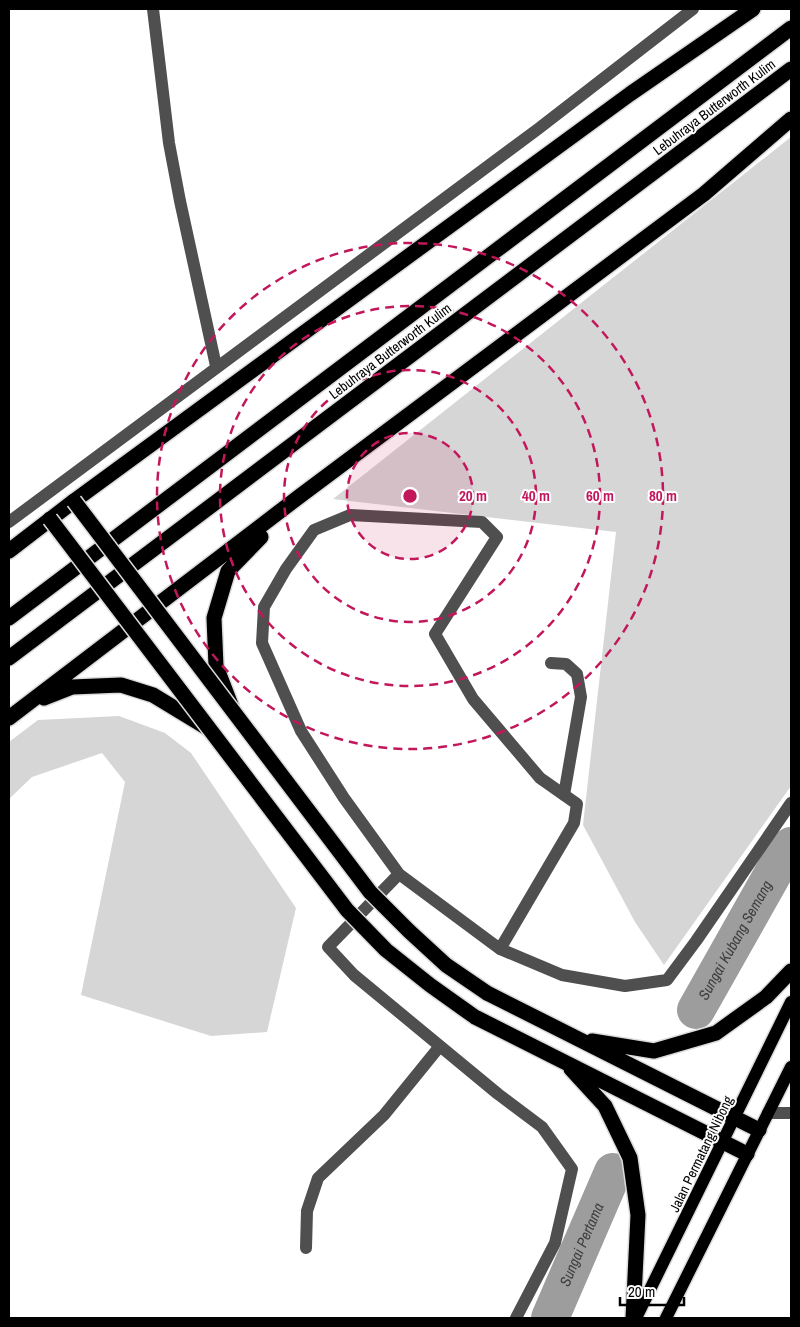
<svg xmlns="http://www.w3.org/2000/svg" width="800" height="1327" viewBox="0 0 800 1327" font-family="'Archivo Narrow',sans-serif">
<rect width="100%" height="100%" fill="#fff"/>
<!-- green -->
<path fill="#d6d6d6" d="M791,137V786L664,965L635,922L583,825L616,532L333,499Z
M119,716L165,733L191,753L296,908L267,1032L211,1036L81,995L125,782L102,753L32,777L9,799V742L38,720Z"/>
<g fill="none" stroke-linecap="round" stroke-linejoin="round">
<!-- river -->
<g stroke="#9d9d9d" stroke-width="38">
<path id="s1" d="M696,1010L784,854L791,846"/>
<path id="s2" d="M550,1318L613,1172"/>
</g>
<defs>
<path id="major" d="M636,1318L791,1002
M666,1318L791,1067"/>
<path id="highway" d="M9,551L74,501L630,94L753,9
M9,618L791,28
M9,658L791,69
M44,698L72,687L121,685L153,695L209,729
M231,705L216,666L214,618L228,571L261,537
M9,718L300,496L704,194L791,119
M487,993L759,1130
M475,1017L747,1154
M592,1041L654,1051L716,1033L766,997L791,971
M571,1069L605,1106L630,1158L638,1215L633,1318"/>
</defs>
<!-- major casing -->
<use href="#major" stroke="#dbdbdb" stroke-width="15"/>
<!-- highway casing -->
<use href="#highway" stroke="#dbdbdb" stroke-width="18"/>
<!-- minor -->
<path stroke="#4f4f4f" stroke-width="12" d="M153,9L169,143L180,201L216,366
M9,522L538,129L693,9
M551,663L566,664L577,674L581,697L564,795
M399,874L328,947L354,975L498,1094L542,1127L572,1169L555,1243L516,1318
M500,949L574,823L577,804L540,778L473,699L435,634L497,537L482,522L350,515L314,530L286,569L264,607L262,643L301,731L344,798L399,874L500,949L562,975L625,986L667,980L696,941L791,803
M768,1113H791
M306,1248L307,1211L318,1178L384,1115L440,1046"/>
<!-- major -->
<use href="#major" stroke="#000" stroke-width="12"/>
<!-- highway -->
<use href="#highway" stroke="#000" stroke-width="15"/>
<defs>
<path id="highway-bridge" d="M74,501L370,892L409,931L446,965L487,993
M50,519L347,910L386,950L430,985L475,1017"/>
</defs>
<!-- highway-bridge casing -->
<use href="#highway-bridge" stroke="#dbdbdb" stroke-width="18" stroke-linecap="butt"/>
<!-- highway-bridge -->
<use href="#highway-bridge" stroke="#000" stroke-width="15"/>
</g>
<!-- distance rings -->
<circle cx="410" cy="496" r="63" fill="#c2185b" fill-opacity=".12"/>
<g fill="none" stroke="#c2185b" stroke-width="2.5" stroke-dasharray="9 6">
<circle cx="410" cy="496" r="63"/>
<circle cx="410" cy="496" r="126"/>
<circle cx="410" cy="496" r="190"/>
<circle cx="410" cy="496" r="253"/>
</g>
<g text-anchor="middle" stroke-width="4" stroke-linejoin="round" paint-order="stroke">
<!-- street labels -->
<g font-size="14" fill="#000" stroke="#fff">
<text transform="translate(714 107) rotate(-37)" y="5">Lebuhraya Butterworth Kulim</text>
<text transform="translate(390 351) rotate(-37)" y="5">Lebuhraya Butterworth Kulim</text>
<text transform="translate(701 1154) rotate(-64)" y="5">Jalan Permatang Nibong</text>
</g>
<!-- water labels -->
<g font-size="15" font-style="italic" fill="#3e3e3e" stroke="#fff">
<text dy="5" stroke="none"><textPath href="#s1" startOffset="80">Sungai Kubang Semang</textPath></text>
<text dy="5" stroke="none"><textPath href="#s2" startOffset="80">Sungai Pertama</textPath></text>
</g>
</g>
<circle cx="410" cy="496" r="8" fill="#c2185b" stroke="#fff" stroke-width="2.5"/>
<g font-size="15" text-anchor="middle" font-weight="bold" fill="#c2185b" stroke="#fff" stroke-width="4" stroke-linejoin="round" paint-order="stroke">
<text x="473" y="501">20 m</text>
<text x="536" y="501">40 m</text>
<text x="600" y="501">60 m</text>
<text x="663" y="501">80 m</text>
</g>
<!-- border -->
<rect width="800" height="1327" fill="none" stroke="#000000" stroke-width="20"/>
<!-- scale -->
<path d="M620 1297v8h64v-8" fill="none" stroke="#000000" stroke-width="2.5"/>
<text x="628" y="1297" font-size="15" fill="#000000" stroke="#ffffff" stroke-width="4" paint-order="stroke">20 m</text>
</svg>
